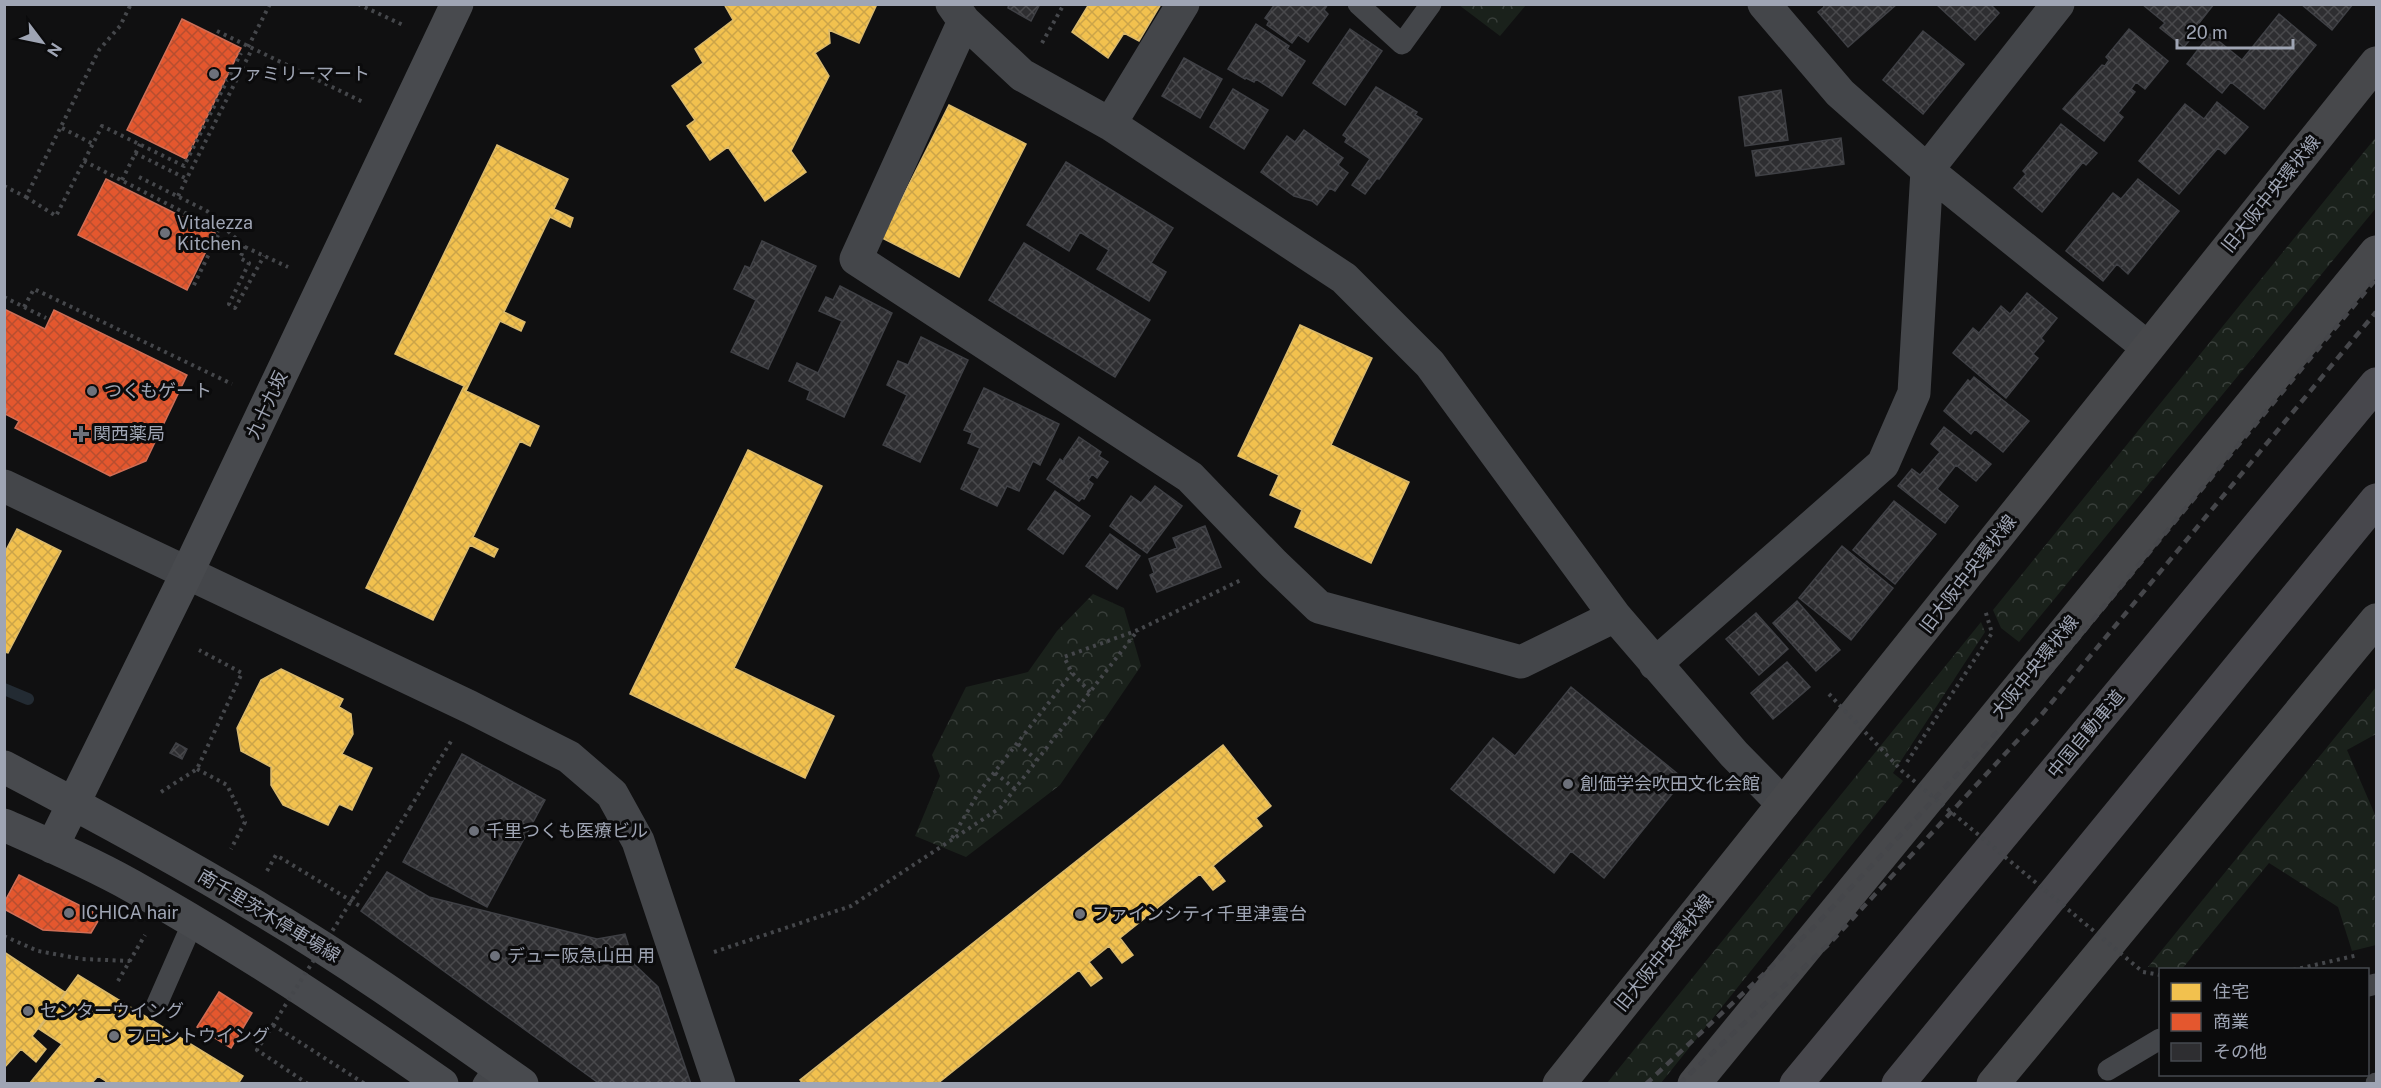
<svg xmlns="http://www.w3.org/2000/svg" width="2381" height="1088" viewBox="0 0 2381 1088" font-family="'Public Sans','Noto Sans JP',sans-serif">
<defs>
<pattern id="forest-crowns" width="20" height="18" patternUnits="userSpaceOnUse" patternTransform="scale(1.5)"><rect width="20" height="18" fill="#1a211b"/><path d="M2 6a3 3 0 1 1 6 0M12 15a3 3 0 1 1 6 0" fill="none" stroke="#383e3a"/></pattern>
<pattern id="homes-cross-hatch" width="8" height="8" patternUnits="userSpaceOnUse" patternTransform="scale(1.5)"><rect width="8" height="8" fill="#f2c14e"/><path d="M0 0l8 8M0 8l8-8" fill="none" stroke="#cba449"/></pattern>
<pattern id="shops-cross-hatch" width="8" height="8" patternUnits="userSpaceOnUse" patternTransform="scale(1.5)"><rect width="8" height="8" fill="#e4572e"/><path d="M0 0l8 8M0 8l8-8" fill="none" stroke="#b74e30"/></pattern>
<pattern id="building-cross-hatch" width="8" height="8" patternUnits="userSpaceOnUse" patternTransform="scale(1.5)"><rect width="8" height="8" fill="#2e2e31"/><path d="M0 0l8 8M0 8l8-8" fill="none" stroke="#49494c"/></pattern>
</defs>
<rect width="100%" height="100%" fill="#101011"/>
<!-- forest -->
<path fill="url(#forest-crowns)" d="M1459,5H1526L1500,36Z
M2376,137V208L2019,642L2001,628L1993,610Z
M1093,594L1124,608L1141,666L1060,785L966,857L915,836L940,776L932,755L966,687L1028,672L1057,631Z
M1981,622L1985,632L1893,773L1903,781L1661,1083H1607Z
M2376,687V734L2347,750L2376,817V945L2352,951L2338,907L2269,863L2182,969L2148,967Z"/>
<!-- homes -->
<path fill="url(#homes-cross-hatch)" stroke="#d9b96d" stroke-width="1.5" d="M724,4H877L859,43L829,30L830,43L815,53L829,76L791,151L806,172L765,201L728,147L710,160L687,126L695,120L672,86L703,63L695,49L733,20Z
M1089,4H1161L1139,41L1124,33L1108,58L1072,32Z
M949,105L1026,144L959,277L882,238Z
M497,145L568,179L554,209L573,218L570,227L550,217L504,312L525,322L521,331L500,321L466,391L539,426L530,446L520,441L473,537L498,549L494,557L470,545L433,620L366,588L464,386L395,354Z
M1300,325L1372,358L1331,445L1409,482L1371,563L1295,527L1302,510L1270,495L1279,475L1238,456Z
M748,450L822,486L734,668L834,716L805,778L630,694Z
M17,529L61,551L8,653L4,652V554Z
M281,669L343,699L339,707L351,714L353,734L342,754L372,768L352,810L339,804L328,825L283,805L271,785V767L241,751L237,728L261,680Z
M1223,745L1271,806L1256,818L1262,826L1213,866L1225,881L1213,890L1200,874L1120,938L1133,955L1122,963L1109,946L1089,962L1102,978L1091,986L1079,970L937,1084H803L800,1080Z
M4,952L66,993L32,1036L46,1049L36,1062L21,1049L4,1068Z
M78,975L243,1076L238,1084H105L106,1081L98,1076L91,1084H29L62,1044L39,1029Z"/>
<!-- shops -->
<path fill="url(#shops-cross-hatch)" stroke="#cf6e56" stroke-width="1.5" d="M182,19L241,48L186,159L127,130Z
M106,179L215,233L187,290L78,235Z
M4,309L45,329L54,310L187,375L146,461L110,476L15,428L19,421L5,414L7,409L4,407Z
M19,875L101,916L91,933L43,930L4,909V903Z
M219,992L252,1013L231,1048L197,1027Z"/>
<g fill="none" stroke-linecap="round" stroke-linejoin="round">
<!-- stream -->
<path stroke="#232b33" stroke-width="12" d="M4,689L28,699"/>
</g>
<!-- building -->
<path fill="url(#building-cross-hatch)" stroke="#3f4045" stroke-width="1.5" d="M1009,4H1040L1031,21L1008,8Z
M1275,4H1328L1324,10L1328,14L1308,42L1298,35L1292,43L1267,25L1269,21L1265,18Z
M1823,4H1897L1848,47L1818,12L1824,7Z
M1936,4H1990L1999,13L1975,40Z
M2142,4H2214L2199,23L2202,25L2184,47L2160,28L2165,23Z
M2301,4H2353L2332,30Z
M2279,14L2316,45L2264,109L2231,82L2222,93L2187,64L2210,34L2242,60Z
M1256,24L1289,46L1287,49L1305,61L1282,96L1256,79L1254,82L1246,78L1245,79L1228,69Z
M1350,29L1382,51L1345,105L1313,83Z
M2129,29L2168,61L2145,89L2136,82L2131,89L2135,92L2118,113L2123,117L2104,141L2063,109L2102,65L2105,66L2109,60L2106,57Z
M1923,31L1964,64L1923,114L1883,80Z
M1184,58L1222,79L1200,118L1162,96Z
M1376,87L1417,112L1415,115L1422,119L1379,179L1377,178L1365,194L1352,185L1370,159L1345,142L1347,138L1343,135Z
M1233,89L1268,110L1244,149L1210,127Z
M1781,90L1788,140L1745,146L1739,97Z
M2217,102L2248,127L2225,154L2218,148L2179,194L2139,161L2185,104L2204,119Z
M2061,124L2097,153L2086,165L2083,162L2042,212L2014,188L2026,174L2023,171Z
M1304,130L1343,158L1338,165L1348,173L1335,191L1330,188L1317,205L1312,201L1294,196L1261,172L1287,136L1295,142Z
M1841,138L1844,164L1756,176L1752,151Z
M1066,162L1173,228L1151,263L1166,272L1149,301L1097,269L1109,250L1080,232L1069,251L1027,225Z
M2138,179L2179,211L2128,274L2117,264L2103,281L2066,251L2113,193L2121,199Z
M762,241L816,266L768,369L731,352L756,300L734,289L745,266L750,268Z
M1024,243L1150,320L1115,377L989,300Z
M840,286L892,313L844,417L807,399L810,391L789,381L797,363L818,373L842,321L819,311L826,297L833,300Z
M2027,293L2057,318L2041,338L2044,341L2033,354L2038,358L2006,398L1953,353L1973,328L1979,333L2001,306L2010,314Z
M921,337L968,360L920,462L883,445L907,395L887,385L898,361L908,365Z
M1974,377L2029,421L2003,452L1975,429L1971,434L1944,411L1968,380L1970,382Z
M984,388L1059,424L1040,465L1033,461L1019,491L1007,486L997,506L961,489L980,448L968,443L972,433L964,430Z
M1944,427L1991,464L1976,481L1956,465L1937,489L1958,506L1945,523L1898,486L1912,469L1920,475L1940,452L1931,444Z
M1079,437L1101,452L1099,456L1108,462L1097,478L1092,474L1088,480L1093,484L1084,499L1082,498L1079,501L1047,479L1060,459L1064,462V459Z
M1155,486L1182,506L1147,553L1110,526L1131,496L1141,503Z
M1055,491L1090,516L1063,554L1028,529Z
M1894,501L1936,534L1895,584L1853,550Z
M1205,526L1221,567L1157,592L1150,575L1154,573L1149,559L1177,548L1173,538Z
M1110,534L1140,556L1117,589L1086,566Z
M1842,546L1893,588L1851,640L1799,598Z
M1797,601L1840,650L1816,671L1773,623Z
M1756,613L1788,649L1759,675L1726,639Z
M1787,662L1810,687L1773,719L1751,693Z
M1571,687L1684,779L1604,878L1571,851L1554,873L1451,789L1493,738L1515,756Z
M176,743L187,749L182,759L170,753Z
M462,754L545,800L487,907L403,862Z
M387,872L429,897L597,939L625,934L634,964L658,987L691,1084H600L361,911Z"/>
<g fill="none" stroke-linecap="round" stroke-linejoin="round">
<!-- path -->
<path stroke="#45474b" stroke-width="4" stroke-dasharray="3 4.5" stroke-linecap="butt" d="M358,4L403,25
M217,31L365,103
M1042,43L1064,4
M248,47L270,4
M62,128L93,144
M135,153L187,179
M84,161L220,231L192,289
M139,177L207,211L245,247L240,258L249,263L229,304L235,308L264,256
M122,180L140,144
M4,186L26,197L99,50L120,26L131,4
M178,196L252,49
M26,197L56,216L102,126L184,166L241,53
M245,247L288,267
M4,297L46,318
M24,307L34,289L232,384
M1090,692L1072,673L1064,657L1138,630L1241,580
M1018,744L1037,760
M1907,762L1992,633L1985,610
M197,769L227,785L245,822L231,849
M995,773L1015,789
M161,792L197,769L242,673L199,650
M410,808L453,738
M952,838L979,792L1072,673
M267,871L276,855L363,908
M4,936L38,951L82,959L130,961
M714,952L851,906L1000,808L1138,630
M2293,970L2358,955
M118,981L145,935
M273,1025L365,1084"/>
<!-- lane -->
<path stroke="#44464a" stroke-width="21" d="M1358,4L1402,44L1431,4
M2368,986L2376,984
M157,1004L193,922
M2108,1070L2160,1039
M483,1084L496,1065
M2376,1084V1083"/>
<!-- street -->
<path stroke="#44464a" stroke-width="33" d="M952,4L964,21L1022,75L1110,124L1344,278L1430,364L1615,616L1734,754L1783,804
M1764,4L1840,93L1927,170L2147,347
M964,21L856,259L1190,477L1274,564L1319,607L1521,662L1615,616
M1110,124L1183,4
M4,486L470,707L569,757L612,794L638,841L719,1084
M1655,664L1883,464L1914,393L1927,170L2058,4"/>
<!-- secondary -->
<path stroke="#484a4e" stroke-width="33" d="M4,767C94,814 183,862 270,915C357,967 439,1026 522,1084
M4,825C47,844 91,863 132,886C239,946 341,1014 442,1084
M52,847L187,573L457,4"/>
<!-- primary -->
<path stroke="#47484b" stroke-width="33" d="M1559,1084L2376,63
M1694,1084L2376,252
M1993,1084L2376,620"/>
<!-- highway -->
<path stroke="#47474c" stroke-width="33" d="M1796,1084L2376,384
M1898,1084L2376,500"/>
<!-- rail -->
<path stroke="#45464a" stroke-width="4.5" stroke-dasharray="8 6" stroke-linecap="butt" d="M1646,1084L1814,927L2026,701L2376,279
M1679,1084L1830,943L2042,714L2376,312"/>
<!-- path-bridge -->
<path stroke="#45474b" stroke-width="4" stroke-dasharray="3 4.5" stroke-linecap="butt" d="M1829,694L1902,771L2143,972L2160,975
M308,1084L257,1050L410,808"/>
</g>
<!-- markers -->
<g fill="#6d717b" stroke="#0b0b0c" stroke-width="2">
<circle cx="214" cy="74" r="6"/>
<circle cx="165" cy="233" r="6"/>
<circle cx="92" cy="391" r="6"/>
<path d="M78 425h6v6h6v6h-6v6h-6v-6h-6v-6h6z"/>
<circle cx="1568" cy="784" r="6"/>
<circle cx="474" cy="831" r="6"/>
<circle cx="69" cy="913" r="6"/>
<circle cx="1080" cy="914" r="6"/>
<circle cx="495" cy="956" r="6"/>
<circle cx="28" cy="1011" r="6"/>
<circle cx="114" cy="1036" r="6"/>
</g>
<g text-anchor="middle" stroke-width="6" stroke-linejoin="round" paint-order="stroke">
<!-- poi labels -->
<g font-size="18" fill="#9fa5b4" stroke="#0b0b0c" text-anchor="start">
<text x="226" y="80">ファミリーマート</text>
<text x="177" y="229">Vitalezza<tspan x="177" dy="21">Kitchen</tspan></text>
<text x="104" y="397">つくもゲート</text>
<text x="93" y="440">関西薬局</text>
<text x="1580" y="790">創価学会吹田文化会館</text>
<text x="486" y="837">千里つくも医療ビル</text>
<text x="81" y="919">ICHICA hair</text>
<text x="1092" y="920">ファインシティ千里津雲台</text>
<text x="507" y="962">デュー阪急山田 用</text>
<text x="40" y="1017">センターウイング</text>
<text x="126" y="1042">フロントウイング</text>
</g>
<!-- street labels -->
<g font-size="18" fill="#9fa5b4" stroke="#0b0b0c">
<text transform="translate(2271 194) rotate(-51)" y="6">旧大阪中央環状線</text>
<text transform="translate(267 405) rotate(-65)" y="6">九十九坂</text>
<text transform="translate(1968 574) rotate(-52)" y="6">旧大阪中央環状線</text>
<text transform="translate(2035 667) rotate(-51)" y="6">大阪中央環状線</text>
<text transform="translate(2086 734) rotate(-50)" y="6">中国自動車道</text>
<text transform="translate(269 916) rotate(31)" y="6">南千里茨木停車場線</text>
<text transform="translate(1664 953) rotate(-51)" y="6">旧大阪中央環状線</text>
</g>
</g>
<!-- border -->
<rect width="2381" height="1088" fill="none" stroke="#9fa5b4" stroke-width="12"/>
<!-- legend -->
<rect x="2159" y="968" width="210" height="108" fill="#0b0b0c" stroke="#46494f" stroke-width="1.5"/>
<rect x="2171" y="983" width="30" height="18" fill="#f2c14e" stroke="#46494f" stroke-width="1.5"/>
<text x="2213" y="998" font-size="18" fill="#9fa5b4">住宅</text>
<rect x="2171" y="1013" width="30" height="18" fill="#e4572e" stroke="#46494f" stroke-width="1.5"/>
<text x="2213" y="1028" font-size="18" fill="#9fa5b4">商業</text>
<rect x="2171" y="1043" width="30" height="18" fill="#2e2e31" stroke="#46494f" stroke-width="1.5"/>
<text x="2213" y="1058" font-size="18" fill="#9fa5b4">その他</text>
<!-- north arrow -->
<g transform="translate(42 42) rotate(122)" stroke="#0b0b0c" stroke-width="4.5" paint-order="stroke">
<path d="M0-4.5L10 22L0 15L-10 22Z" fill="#9fa5b4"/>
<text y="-9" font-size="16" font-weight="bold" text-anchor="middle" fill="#9fa5b4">N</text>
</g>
<!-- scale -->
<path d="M2177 39v9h116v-9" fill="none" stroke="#9fa5b4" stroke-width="3"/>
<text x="2186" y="39" font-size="18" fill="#9fa5b4" stroke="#0b0b0c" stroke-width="4.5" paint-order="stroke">20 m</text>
</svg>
